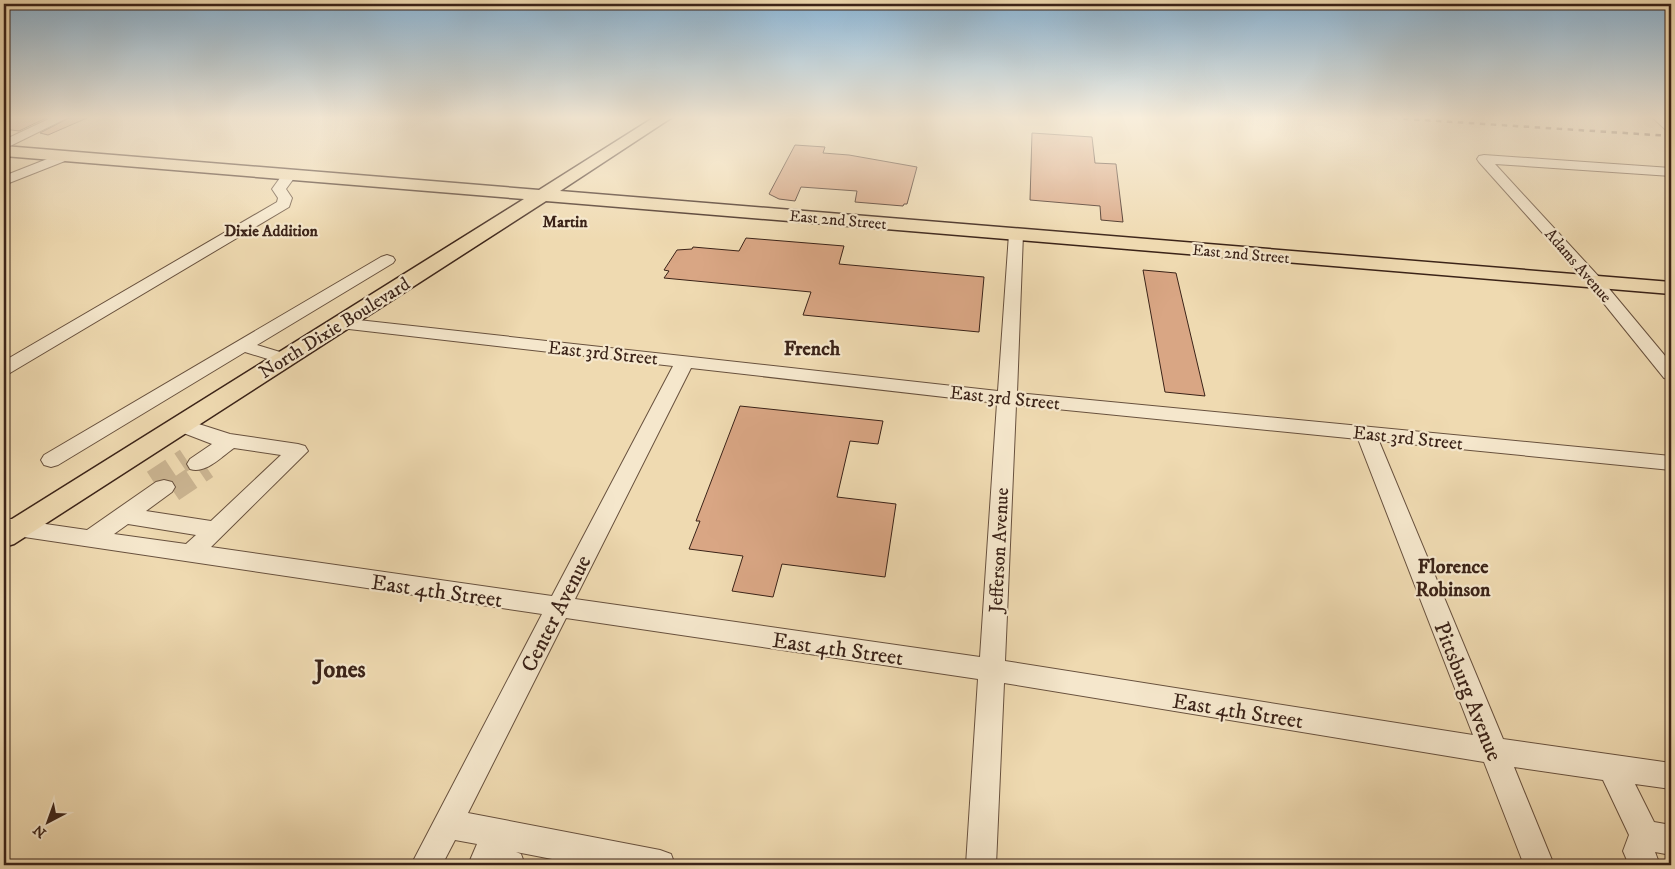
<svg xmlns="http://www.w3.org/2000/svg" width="1675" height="869" viewBox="0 0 1675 869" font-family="'IM FELL DW Pica',serif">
<rect width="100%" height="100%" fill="#efdab1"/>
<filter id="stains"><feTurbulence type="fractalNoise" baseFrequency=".004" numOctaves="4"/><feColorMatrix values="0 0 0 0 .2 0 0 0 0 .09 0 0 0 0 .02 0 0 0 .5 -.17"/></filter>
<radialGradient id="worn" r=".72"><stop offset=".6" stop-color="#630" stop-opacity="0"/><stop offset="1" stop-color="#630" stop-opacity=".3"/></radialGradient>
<!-- building -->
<path fill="#d9a684" stroke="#3b2318" d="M4,118H46L19,131L4,129Z
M69,118H87L48,135L40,133Z
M1032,133L1092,137L1095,163L1116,164L1123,222L1101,220L1100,206L1030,200Z
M795,145L825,147L823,153L849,155L917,167L907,204H904L903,206L855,202L857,191L801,187L795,201L779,199L769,194Z
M746,238L844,246L839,264L984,277L979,332L803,315L811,292L664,278L669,271L664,270L677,250L692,249L693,247L739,251Z
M1143,270L1176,273L1205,396L1165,392Z
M740,406L883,421L878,444L850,441L837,497L896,504L885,577L782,564L773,597L732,591L743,556L689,549L700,521H696Z"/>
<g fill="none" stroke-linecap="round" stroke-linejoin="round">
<!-- minor-tunnel -->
<path stroke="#cbb592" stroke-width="22" stroke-dasharray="22 11" stroke-linecap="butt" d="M153,481L186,459
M173,491L207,468"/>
<defs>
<path id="minor" d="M51,118H67L4,149V140Z
M1653,118H1667L1671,122V132L1667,131Z
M65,152L71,156L70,159L4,185V176Z
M1484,155L1671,168V176L1495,164L1601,279L1671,363V380L1664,378L1589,285L1479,162L1477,159L1479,156Z
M290,170L297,174L286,189L292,198L289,207L10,373L4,374V361L277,202L278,198L272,189L285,171Z
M1016,230L1021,231L1023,234L1017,393L1671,456V470L1379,441L1503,739L1671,763V789L1635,784L1654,822L1671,825V855L1655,852L1660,865H1629L1623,851L1629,835L1603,780L1514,767L1554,865H1524L1484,762L1004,683L996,865H966L978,679L566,618L468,813L660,850L671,854L675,865H583L516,852L521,854L525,865H468L477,844L455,840L442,865H411L542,614L4,534V518L87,530L156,482L164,480L172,482L175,487L172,492L146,511L211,521L281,455L234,448C221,457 206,474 190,469L187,464L190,459L212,444L173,429L170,424L173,419L180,418L230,434L298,444L305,446L308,451L211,547L552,596L673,366L340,328L334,327L331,323L334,319L340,318L998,391L1009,234L1011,231ZM691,368L997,403L980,657L575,599ZM1016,405L1358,439L1473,735L1005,661ZM128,524L196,535L186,544L114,534Z
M387,255L393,257L395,260L393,263L257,345L290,355L293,359L290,363L284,364L245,352L58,465L51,467L44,465L41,460L44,455L381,257Z"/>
<path id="major" d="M653,118H671L560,191L1671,282V294L546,201L14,544L4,547V524L524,199L4,156V146L539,190Z"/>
</defs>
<!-- minor casing -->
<use href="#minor" stroke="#68513e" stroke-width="2"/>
<!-- major casing -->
<use href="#major" stroke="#3b2318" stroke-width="3"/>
<!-- minor -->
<use href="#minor" fill="#f5e7cc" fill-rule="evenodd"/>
<!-- major -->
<use href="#major" fill="#efdab1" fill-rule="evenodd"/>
<!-- rail -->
<path stroke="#3b2318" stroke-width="2.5" stroke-dasharray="5.5 5.5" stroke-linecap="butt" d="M1392,118L1671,136"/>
</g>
<!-- sky -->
<linearGradient id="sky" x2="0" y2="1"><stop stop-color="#8bb5d5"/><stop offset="0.49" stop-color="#f8eedc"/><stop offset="1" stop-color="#f8eedc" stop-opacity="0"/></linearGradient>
<rect width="1675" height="240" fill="url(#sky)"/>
<g text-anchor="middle" stroke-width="4.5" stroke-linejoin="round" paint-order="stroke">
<!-- far-street labels -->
<g font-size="16" fill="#3b2318" stroke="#f5e7cc">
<text transform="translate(838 219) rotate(5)" y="6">East 2nd Street</text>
<text transform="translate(1241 253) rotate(5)" y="6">East 2nd Street</text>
<text transform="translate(1579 265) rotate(49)" y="6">Adams Avenue</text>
</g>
<!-- far-neighbourhood labels -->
<g font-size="16" font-weight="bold" fill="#3b2318" stroke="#f5e7cc">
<text x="565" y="227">Martin</text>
<text x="271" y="236">Dixie Addition</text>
</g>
<!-- street labels -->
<g font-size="19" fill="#3b2318" stroke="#f5e7cc">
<text transform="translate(334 327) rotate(-32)" y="7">North Dixie Boulevard</text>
<text transform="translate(603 352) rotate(6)" y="7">East 3rd Street</text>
<text transform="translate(1005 397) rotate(6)" y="7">East 3rd Street</text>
<text transform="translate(1408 437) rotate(6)" y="7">East 3rd Street</text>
<text transform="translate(998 550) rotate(-87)" y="7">Jefferson Avenue</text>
</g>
<!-- neighbourhood labels -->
<g font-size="20" font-weight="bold" fill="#3b2318" stroke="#f5e7cc">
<text x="812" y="355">French</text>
<text x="1453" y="573">Florence<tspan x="1453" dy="23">Robinson</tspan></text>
</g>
<!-- near-street labels -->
<g font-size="22" fill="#3b2318" stroke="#f5e7cc">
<text transform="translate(437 590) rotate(8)" y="8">East 4th Street</text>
<text transform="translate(555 613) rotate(-63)" y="8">Center Avenue</text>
<text transform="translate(838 648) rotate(8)" y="8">East 4th Street</text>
<text transform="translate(1469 691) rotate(68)" y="8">Pittsburg Avenue</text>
<text transform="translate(1238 710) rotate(9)" y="8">East 4th Street</text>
</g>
<!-- near-neighbourhood labels -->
<g font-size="24" font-weight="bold" fill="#3b2318" stroke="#f5e7cc">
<text x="340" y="677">Jones</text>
</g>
</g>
<!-- margin -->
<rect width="1675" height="869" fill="none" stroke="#efdab1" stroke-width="20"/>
<rect x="5" y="5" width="1665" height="859" fill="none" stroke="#3b2318" stroke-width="2.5"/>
<rect x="10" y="10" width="1655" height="849" fill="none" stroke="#3b2318"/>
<!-- north arrow -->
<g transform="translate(48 822) rotate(221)" stroke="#f5e7cc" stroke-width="4" paint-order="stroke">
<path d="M0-4L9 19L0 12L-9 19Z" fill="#3b2318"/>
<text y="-8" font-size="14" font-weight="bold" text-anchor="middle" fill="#3b2318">N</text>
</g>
<rect width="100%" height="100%" filter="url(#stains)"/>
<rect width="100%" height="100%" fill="url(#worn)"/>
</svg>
